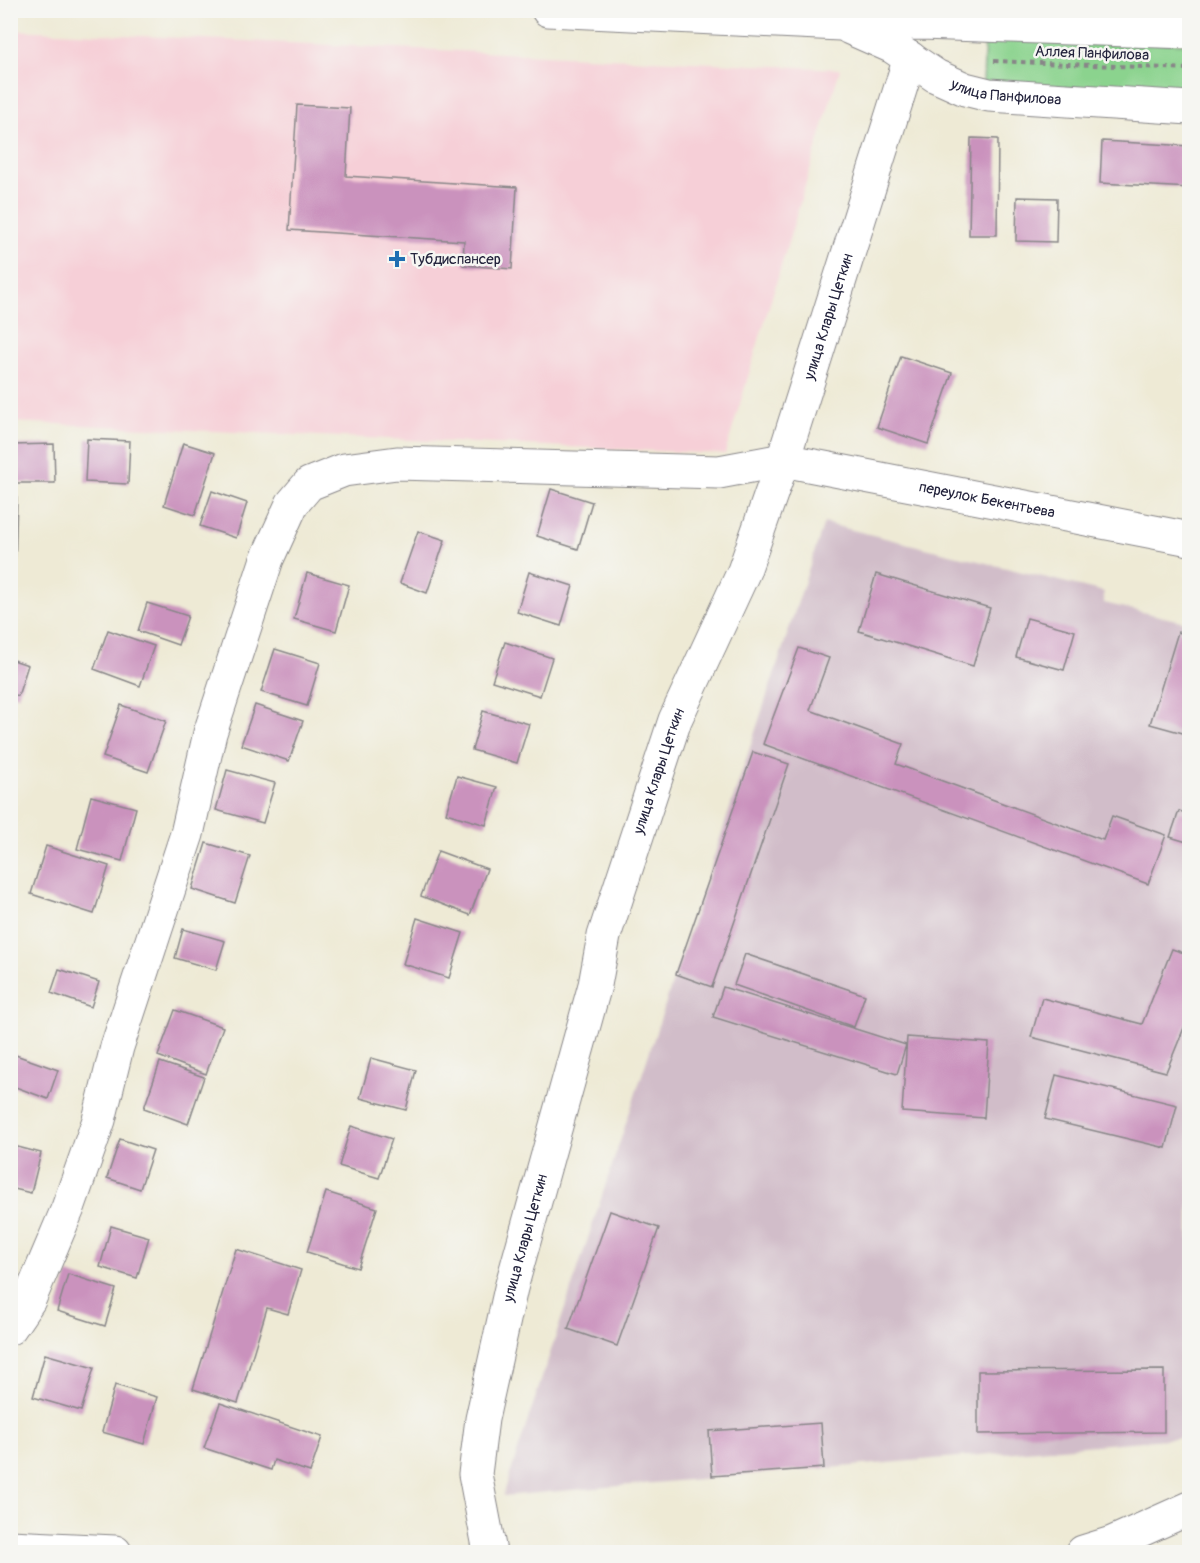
<svg xmlns="http://www.w3.org/2000/svg" width="1200" height="1563" viewBox="0 0 1200 1563" font-family="Pangolin,sans-serif">
<rect width="100%" height="100%" fill="#f6f6f2"/>
<filter id="ink" filterUnits="userSpaceOnUse"><feTurbulence type="fractalNoise" baseFrequency=".0167" numOctaves="2"/><feDisplacementMap in="SourceGraphic" scale="12" xChannelSelector="R" yChannelSelector="G"/><feConvolveMatrix kernelMatrix="1 2 1 2 8 2 1 2 1" color-interpolation-filters="sRGB"/></filter>
<filter id="wash" filterUnits="userSpaceOnUse"><feTurbulence type="fractalNoise" baseFrequency=".008" numOctaves="4" result="noise"/><feDisplacementMap in="SourceGraphic" scale="24" xChannelSelector="R" yChannelSelector="G"/><feGaussianBlur stdDeviation="1.35" result="paint"/><feColorMatrix in="noise" values="0 0 0 0 0 0 0 0 0 0 0 0 0 0 0 0 0 1.4 0 .05"/><feComposite in="paint" operator="in"/></filter>
<g filter="url(#wash)">
<rect width="100%" height="100%" fill="#eeead5"/>
<!-- built -->
<path fill="#f6cfd7" d="M14,30L840,69L725,454L11,422L10,97Z"/>
<!-- industrial -->
<path fill="#d1bdc9" d="M824,523L1104,592V603L1189,623V1437L503,1496Z"/>
<!-- green -->
<path fill="#8bd38e" stroke="#567a64" stroke-width="1.5" d="M985,35L1189,44V94L983,84Z"/>
<g id="blocks">
<!-- building -->
<path fill="#ca92bd" d="M297,105L350,108L346,176L517,187L512,269L463,265L464,241L289,230Z
M971,138L998,139L997,235H969Z
M1102,141L1190,146V188L1100,183Z
M1017,197L1057,198L1056,242L1016,241Z
M901,356L952,373L928,444L877,427Z
M87,439L130,441L128,484L85,482Z
M183,443L215,453L195,515L164,505Z
M54,444L55,483H10V445Z
M551,489L592,502L578,549L537,536Z
M212,491L247,503L236,538L200,526Z
M10,498H17L15,569L10,568Z
M418,531L445,540L427,593L400,583Z
M529,572L573,586L561,626L517,612Z
M307,573L349,585L336,631L294,619Z
M876,574L990,608L973,666L859,631Z
M147,603L188,616L178,645L138,631Z
M1027,618L1075,631L1064,670L1016,657Z
M108,630L154,646L140,686L94,669Z
M1178,632L1190,636V735L1150,724Z
M505,642L552,658L540,696L492,681Z
M799,648L829,658L810,710L903,744L896,764L1103,840L1112,816L1166,835L1148,884L763,744Z
M275,649L320,663L307,706L261,692Z
M10,659L28,665L18,696L10,693Z
M121,705L166,721L148,772L103,757Z
M255,705L303,721L289,761L241,745Z
M483,711L529,724L517,763L472,750Z
M753,752L789,764L712,987L676,974Z
M227,770L275,783L263,823L216,810Z
M457,776L497,787L486,825L446,813Z
M91,796L136,808L122,861L77,849Z
M1179,811L1190,814V843L1170,837Z
M206,843L250,856L235,903L192,889Z
M46,846L109,866L94,914L31,894Z
M438,851L487,869L470,915L421,896Z
M417,918L463,933L449,978L403,964Z
M183,929L225,941L216,970L175,958Z
M1172,949L1190,955V1013L1166,1072L1031,1037L1042,998L1142,1024Z
M745,954L865,995L854,1027L734,985Z
M59,969L99,982L91,1007L51,993Z
M723,987L906,1045L897,1074L713,1017Z
M175,1010L223,1027L206,1074L158,1056Z
M907,1037L989,1043L984,1118L902,1112Z
M10,1053L58,1070L48,1099L10,1085Z
M371,1058L416,1070L406,1110L360,1098Z
M160,1062L204,1077L188,1124L144,1108Z
M1056,1075L1177,1105L1166,1148L1045,1119Z
M351,1126L392,1139L379,1178L339,1166Z
M120,1139L153,1150L140,1189L107,1178Z
M10,1145L41,1153L31,1193L10,1188Z
M326,1192L377,1208L358,1268L307,1252Z
M610,1211L659,1228L617,1346L568,1329Z
M111,1226L149,1237L137,1278L100,1267Z
M236,1249L301,1270L288,1314L267,1308L238,1403L193,1389Z
M68,1274L116,1289L105,1326L57,1311Z
M45,1354L94,1368L81,1411L33,1397Z
M1164,1370V1432L978,1434V1371Z
M115,1385L157,1397L144,1444L102,1432Z
M220,1403L322,1437L310,1472L274,1460L271,1470L204,1448Z
M821,1423L824,1468L712,1476L709,1431Z"/>
</g>
</g>
<g filter="url(#ink)">
<use href="#blocks" fill-opacity="0" stroke="#888688" stroke-width="1.5"/>
<g fill="none" stroke-linecap="round" stroke-linejoin="round">
<defs>
<g id="minor">
<path id="s1" d="M10,1328L29,1300L68,1208L99,1120L117,1047L187,834L210,733L267,559L292,504L309,484L344,470L397,463L719,472L783,460L1190,539"/>
<path id="s2" d="M490,1552L475,1474L482,1419L511,1288L595,985L604,936L675,720L744,571L783,460L910,58"/>
</g>
<g id="tertiary">
<path d="M548,10L840,24L921,23L1190,32"/>
<path id="s3" d="M850,28L893,47L936,76L965,89L989,95L1190,108"/>
<path d="M10,1547L115,1552"/>
<path d="M1083,1552L1112,1543L1190,1508"/>
</g>
</defs>
<!-- minor casing -->
<use href="#minor" stroke="#888688" stroke-width="35"/>
<!-- tertiary casing -->
<use href="#tertiary" stroke="#888688" stroke-width="35"/>
<!-- path -->
<path stroke="#888688" stroke-width="4" stroke-dasharray="4.5 4.5" stroke-linecap="butt" d="M994,61L1190,69"/>
<!-- minor -->
<use href="#minor" stroke="#fff" stroke-width="33"/>
<!-- tertiary -->
<use href="#tertiary" stroke="#fff" stroke-width="33"/>
</g>
</g>
<!-- markers -->
<path fill="#1f6fb2" stroke="#f6f6f2" stroke-width="2" d="M394 250h6v6h6v6h-6v6h-6v-6h-6v-6h6z"/>
<g text-anchor="middle" stroke-width="5" stroke-linejoin="round" paint-order="stroke">
<!-- street labels -->
<g font-size="15" fill="#22223b" stroke="#f6f6f2">
<text transform="translate(1092 53) rotate(2)" y="5">Аллея Панфилова</text>
<text dy="5" stroke="none"><textPath href="#s3" startOffset="172">улица Панфилова</textPath></text>
<text dy="5" stroke="none"><textPath href="#s2" startOffset="1293">улица Клары Цеткин</textPath></text>
<text dy="5" stroke="none"><textPath href="#s1" startOffset="1586">переулок Бекентьева</textPath></text>
<text dy="5" stroke="none"><textPath href="#s2" startOffset="807">улица Клары Цеткин</textPath></text>
<text dy="5" stroke="none"><textPath href="#s2" startOffset="321">улица Клары Цеткин</textPath></text>
</g>
<!-- poi labels -->
<g font-size="15" fill="#22223b" stroke="#f6f6f2" text-anchor="start">
<text x="410" y="264">Тубдиспансер</text>
</g>
</g>
<!-- margin -->
<rect width="1200" height="1563" fill="none" stroke="#f6f6f2" stroke-width="36"/>
</svg>
